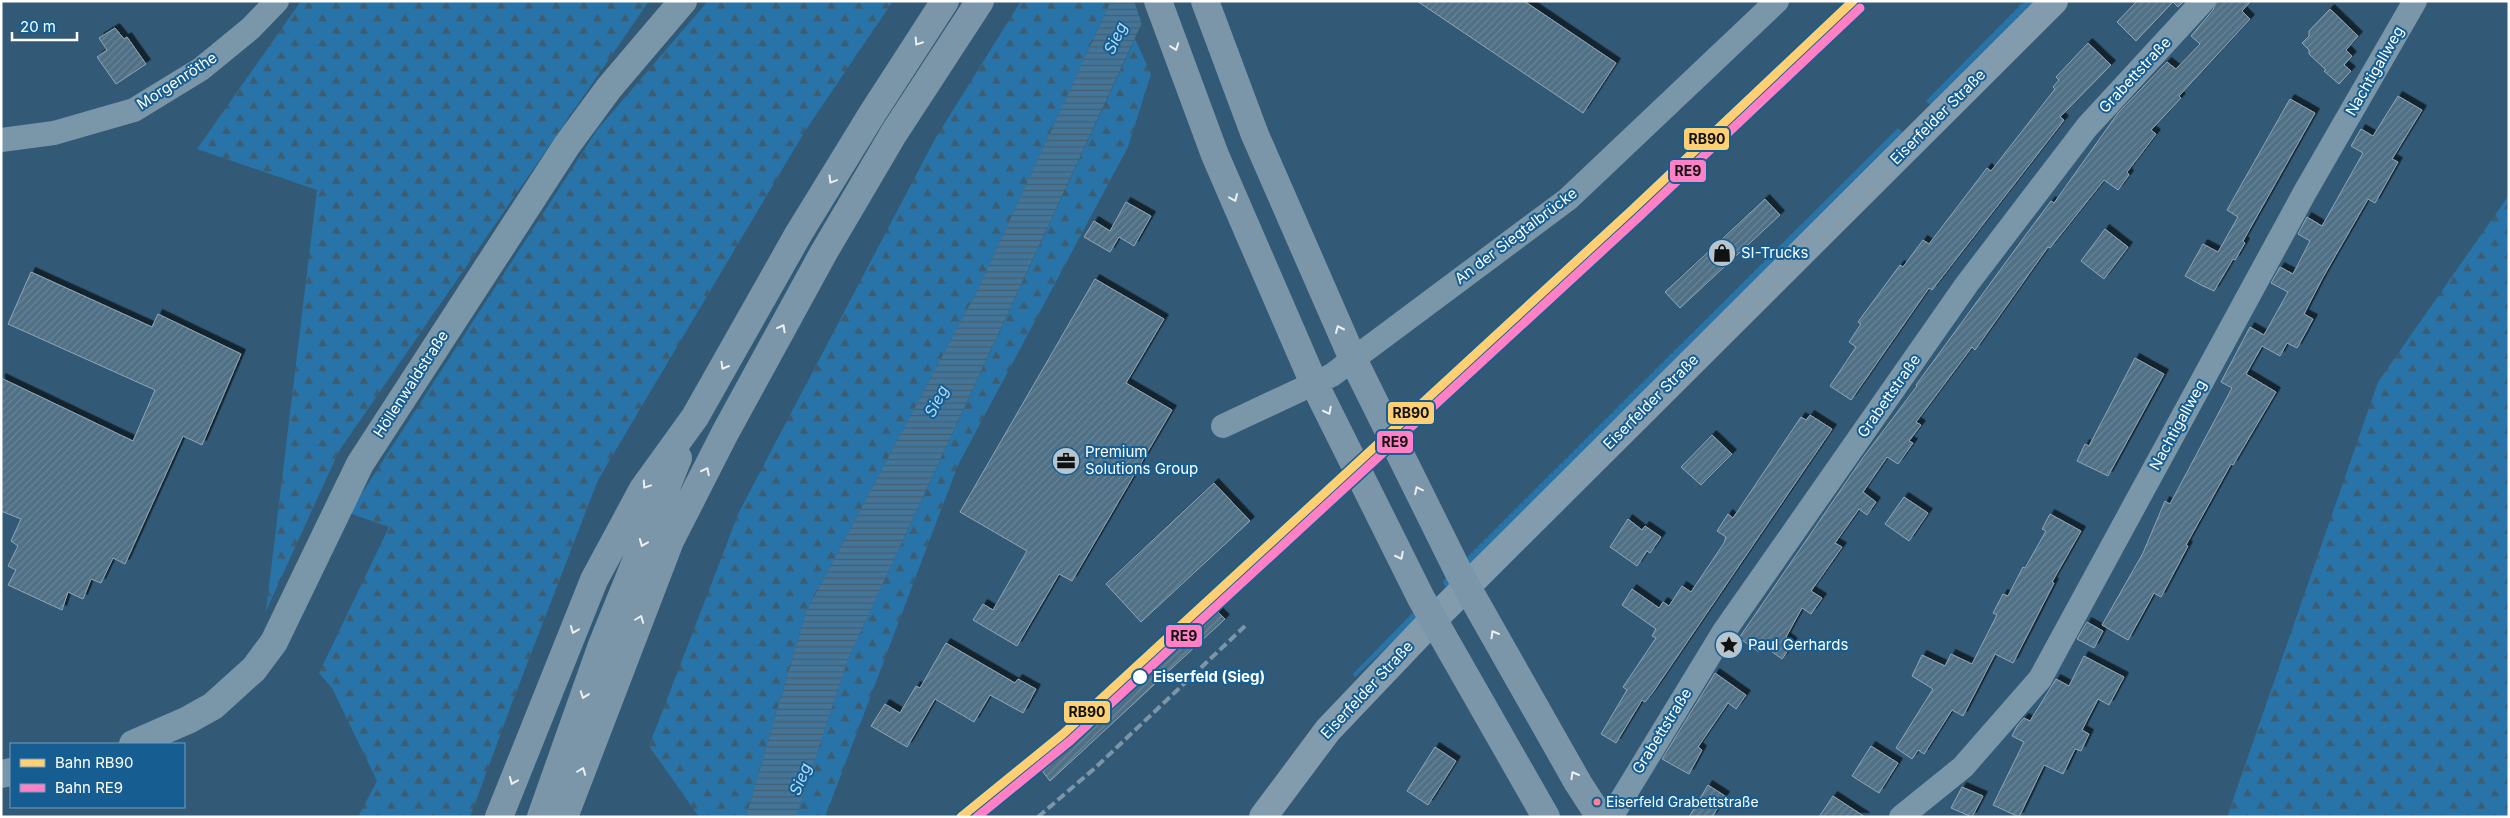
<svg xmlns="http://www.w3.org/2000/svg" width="2510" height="818" viewBox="0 0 2510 818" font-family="Inter,sans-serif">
<defs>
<pattern id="grass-dots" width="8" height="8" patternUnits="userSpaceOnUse" patternTransform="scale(1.25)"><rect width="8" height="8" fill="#2873a7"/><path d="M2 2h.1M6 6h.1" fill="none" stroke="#3e5c70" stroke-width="1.8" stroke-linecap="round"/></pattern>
<pattern id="forest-firs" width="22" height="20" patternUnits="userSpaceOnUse" patternTransform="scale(1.25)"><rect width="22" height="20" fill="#2873a7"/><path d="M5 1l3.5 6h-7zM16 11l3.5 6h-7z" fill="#3e5c70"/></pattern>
<pattern id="water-rules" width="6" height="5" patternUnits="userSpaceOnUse" patternTransform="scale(1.25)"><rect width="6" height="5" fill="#437599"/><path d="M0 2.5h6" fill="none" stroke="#485e6f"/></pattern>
<pattern id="building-hatch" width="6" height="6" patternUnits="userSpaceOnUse" patternTransform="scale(1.25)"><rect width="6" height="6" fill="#4f6f85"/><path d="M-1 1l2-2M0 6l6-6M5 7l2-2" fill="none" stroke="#698597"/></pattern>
<filter id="shadow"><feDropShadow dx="4.5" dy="-4.5" stdDeviation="0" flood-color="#0009"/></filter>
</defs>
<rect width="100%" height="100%" fill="#325a76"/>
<!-- grass -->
<path fill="url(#grass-dots)" d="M2024,1H2035L1931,105L1926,101Z
M1898,128L1903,132L1448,589L1442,582Z
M1415,610L1420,616L1355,677L1353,674Z"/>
<!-- forest -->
<path fill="url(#forest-firs)" d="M301,1H649L339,451L266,611L317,190L197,149Z
M708,1H893L805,131L598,480L512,703L470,817H358L377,781L332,688L319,673L389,527L349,513L597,130Z
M1021,1H1111L977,291L806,612L746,817H699L649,746L739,512L935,139Z
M1135,39L1151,74L1128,147L958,465L825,817H796L848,659Z
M2509,195V817H2227L2378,382Z"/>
<!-- water -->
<path fill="url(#water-rules)" d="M1111,1H1152L848,659L796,817H746L806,612L977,291Z"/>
<!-- pier -->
<path fill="#325a76" d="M1134,1H1154L1143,27Z"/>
<!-- building -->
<path fill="url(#building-hatch)" stroke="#90a6b7" filter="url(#shadow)" d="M1417,1H1524L1616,63L1583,113Z
M2137,1H2184L2178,7L2173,2L2136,41L2117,22Z
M2216,1H2251L2242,11L2250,19L2179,96L2181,98L2151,130L2156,134L2127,172L2129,175L2118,190L2104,180L2050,248L2048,247L1975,350L1972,347L1916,422L1921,425L1909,441L1913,443L1898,464L1887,457L1863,492L1876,502L1867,515L1859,509L1835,543L1842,547L1811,591L1822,598L1811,614L1802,608L1786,637L1793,643L1782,659L1764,646L1759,652L1739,638L1862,459L1917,386L1916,385L2025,236L2051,201L2054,203L2118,113L2167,62L2176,69L2200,44L2191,36L2213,10Z
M2330,9L2358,36L2346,50L2352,56L2344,65L2351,71L2339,84L2324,71L2326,70L2309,54V50L2302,43L2309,36V31Z
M115,28L124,39L127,37L146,64L116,84L97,57L107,50L99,38Z
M2088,43L2111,65L2060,117L2064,120L1932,290L1929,288L1851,400L1830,386L1856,347L1849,342L1861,324L1858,322L1900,265L1903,267L1923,240L1929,244L1987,168L1991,171L2055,89L2053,87L2059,80L2056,77Z
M2398,96L2422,110L2392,159L2398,162L2375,203L2368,199L2322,279L2304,314L2313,319L2297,348L2287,343L2280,356L2262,346L2246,374L2276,392L2233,465L2231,464L2186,545L2188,546L2161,597L2154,593L2128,640L2102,625L2143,553L2165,501L2170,504L2232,388L2221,382L2250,327L2264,335L2288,292L2271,283L2280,267L2293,274L2310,241L2298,234L2307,217L2322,226L2363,153L2351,146L2361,129L2373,136Z
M2290,99L2315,113L2243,241L2245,243L2235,260L2233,259L2214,291L2201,285L2185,276L2203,244L2218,252L2238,217L2227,210Z
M1765,199L1780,215L1680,308L1665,292Z
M1126,202L1151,216L1134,246L1119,237L1110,252L1084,237L1094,221L1110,231Z
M2105,229L2128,247L2104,279L2081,261Z
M31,272L152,327L158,314L241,354L202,445L183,436L125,564L113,558L101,583L91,579L83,599L68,592L62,610L8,585L16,570L8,566L18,546L11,541L21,519L1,511V378L133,441L155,390L8,324Z
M1095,279L1164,319L1126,383L1172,410L1072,581L1059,574L1017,646L973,620L983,604L993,610L1027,551L960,512Z
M2135,358L2164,374L2108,476L2077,461L2085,444L2089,446Z
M1810,415L1832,429L1653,692L1645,702L1642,700L1616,743L1601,734L1627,690L1623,687L1656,638L1652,636L1656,629L1622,605L1632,589L1659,608L1663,602L1669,606L1682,586L1691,592L1724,543L1726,537L1717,531L1728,514L1733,518L1801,417L1806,420Z
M1712,435L1732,454L1701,485L1681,467Z
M1214,483L1250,521L1141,622L1106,584Z
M1904,497L1928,513L1909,541L1885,524Z
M2050,514L2081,531L2052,582L2054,583L2013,663L1995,654L1963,716L1952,710L1924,754L1918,750L1912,759L1896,748L1933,689L1912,676L1922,655L1945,666L1951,654L1972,664L1997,615L1993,613L2003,594L2008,596L2023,567L2025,568L2046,531L2042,529Z
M1628,519L1642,530L1645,526L1661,537L1650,553L1647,551L1637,566L1610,547Z
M1213,607L1225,619L1050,781L1037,764Z
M2087,622L2103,631L2094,648L2077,639Z
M946,643L1015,683L1018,679L1036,689L1023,713L990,695L974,722L935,699L907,747L871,726L885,704L900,713L916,686L920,688Z
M2084,656L2124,677L2109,705L2098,699L2082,730L2089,734L2081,751L2075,749L2063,774L2044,765L2019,817L1993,805L2024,742L2012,736L2017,726L2024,718L2030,721L2056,679L2069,686Z
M1715,673L1746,695L1736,709L1728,703L1698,747L1702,750L1689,774L1662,759Z
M1871,746L1898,763L1879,793L1852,776Z
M1435,747L1456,761L1428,805L1407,791Z
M1708,785L1725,796L1712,817H1689Z
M1962,787L1983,796L1972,817L1951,808Z
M1833,796L1865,817H1819Z"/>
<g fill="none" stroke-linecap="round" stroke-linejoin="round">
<!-- minor -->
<path stroke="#7a96a9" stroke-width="24" d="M1,140L54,133L134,110L201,69L251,28L277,1
M1223,426L1332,375L1568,199L1777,1
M1611,817L1723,633L1967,284L2087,127L2203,1
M1901,817L1963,767L2040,679L2305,192L2415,1"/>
<!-- tertiary -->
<path stroke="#7a96a9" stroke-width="28" d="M133,744L188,720L213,706L254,669L274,642L360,464L567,145L609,88L683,1
M1,774L11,772"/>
<!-- secondary -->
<path stroke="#829bad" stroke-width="28" d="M1263,817L1328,730L1427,626L2054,1"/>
<!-- trunk -->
<path stroke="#7a96a8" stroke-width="28" d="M499,817L594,580L643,489L695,417L799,233L872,114L945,1
M541,817L602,645L678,458
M564,817L670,541L725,433L824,252L894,133L980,1"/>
<!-- rail -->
<path stroke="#7c96a9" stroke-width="4" stroke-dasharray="9 4" stroke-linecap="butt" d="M1038,817L1095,768L1245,626"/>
<!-- motorway-bridge -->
<path stroke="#7c96a9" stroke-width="28" d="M1158,1L1215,155L1312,379L1421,598L1546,817
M1205,1L1255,135L1352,357L1459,573L1578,783L1600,817"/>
<defs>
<path id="rail-1" d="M961,817L1063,734L1633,209L1853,1"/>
<path id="rail-2" d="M977,817L1070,741L1640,216L1860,8"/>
</defs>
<!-- rail-1 casing -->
<use href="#rail-1" stroke="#165e92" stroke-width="12"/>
<!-- rail-2 casing -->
<use href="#rail-2" stroke="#165e92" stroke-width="12"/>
<!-- rail-1 -->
<use href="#rail-1" stroke="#fed073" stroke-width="9"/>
<!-- rail-2 -->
<use href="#rail-2" stroke="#ff80c5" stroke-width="9"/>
</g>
<!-- one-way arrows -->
<defs><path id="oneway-chevron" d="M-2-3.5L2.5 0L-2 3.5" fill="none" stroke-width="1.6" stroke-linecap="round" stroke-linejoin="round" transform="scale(1.25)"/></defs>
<g stroke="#ebeff2">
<use href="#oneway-chevron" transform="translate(918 42) rotate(123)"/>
<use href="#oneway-chevron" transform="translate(1175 47) rotate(70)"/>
<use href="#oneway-chevron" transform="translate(832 180) rotate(121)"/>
<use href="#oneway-chevron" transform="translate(1234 198) rotate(67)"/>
<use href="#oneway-chevron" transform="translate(782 328) rotate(-61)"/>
<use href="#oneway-chevron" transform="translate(1339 329) rotate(-114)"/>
<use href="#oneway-chevron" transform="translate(724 366) rotate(120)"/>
<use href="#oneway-chevron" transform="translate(1328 411) rotate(63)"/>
<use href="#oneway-chevron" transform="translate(706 471) rotate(-63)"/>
<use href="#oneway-chevron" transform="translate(646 485) rotate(124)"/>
<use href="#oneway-chevron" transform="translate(1418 490) rotate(-116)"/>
<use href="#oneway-chevron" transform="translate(643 543) rotate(112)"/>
<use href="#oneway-chevron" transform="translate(1400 556) rotate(63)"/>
<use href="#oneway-chevron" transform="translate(640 619) rotate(-69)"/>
<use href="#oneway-chevron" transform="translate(574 630) rotate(112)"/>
<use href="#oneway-chevron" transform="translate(1494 634) rotate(-120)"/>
<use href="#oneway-chevron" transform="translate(584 695) rotate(110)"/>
<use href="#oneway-chevron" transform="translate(582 771) rotate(-69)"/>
<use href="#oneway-chevron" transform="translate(1574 775) rotate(-120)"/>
<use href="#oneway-chevron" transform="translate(513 781) rotate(112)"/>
</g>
<!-- icons -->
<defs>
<symbol id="shop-disc" viewBox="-11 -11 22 22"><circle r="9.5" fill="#b7c5cf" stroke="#165e92"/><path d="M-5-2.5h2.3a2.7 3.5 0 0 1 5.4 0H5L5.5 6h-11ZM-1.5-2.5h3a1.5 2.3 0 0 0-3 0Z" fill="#111"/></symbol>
<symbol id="office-disc" viewBox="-11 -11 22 22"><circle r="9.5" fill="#b7c5cf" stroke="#165e92"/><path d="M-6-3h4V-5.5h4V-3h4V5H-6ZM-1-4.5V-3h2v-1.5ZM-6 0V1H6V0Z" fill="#111"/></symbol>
<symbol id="sight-disc" viewBox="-11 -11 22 22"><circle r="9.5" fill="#b7c5cf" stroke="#165e92"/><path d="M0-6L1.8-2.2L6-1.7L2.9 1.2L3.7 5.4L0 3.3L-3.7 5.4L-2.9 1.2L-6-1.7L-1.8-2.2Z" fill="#111"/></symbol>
</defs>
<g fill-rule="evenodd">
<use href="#shop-disc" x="1706" y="237" width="32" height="32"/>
<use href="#office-disc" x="1050" y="445" width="32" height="32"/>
<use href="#sight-disc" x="1713" y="629" width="32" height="32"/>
</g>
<!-- markers -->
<circle fill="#fff" stroke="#165e92" stroke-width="2" cx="1140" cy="677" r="8"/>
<circle fill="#ff8098" stroke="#165e92" stroke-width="2" cx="1597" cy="802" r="4.5"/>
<g text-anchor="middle" stroke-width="4" stroke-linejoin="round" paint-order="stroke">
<!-- bus labels -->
<g font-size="14" fill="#fff" stroke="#165e92" text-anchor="start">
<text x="1606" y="807">Eiserfeld Grabettstraße</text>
</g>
<!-- street labels -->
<g font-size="15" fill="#fff" stroke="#165e92">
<text transform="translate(2375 71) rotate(-60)" y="5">Nachtigallweg</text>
<text transform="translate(2135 75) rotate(-47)" y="5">Grabettstraße</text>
<text transform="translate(177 81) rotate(-33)" y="5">Morgenröthe</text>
<text transform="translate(1938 117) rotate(-45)" y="5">Eiserfelder Straße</text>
<text transform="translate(1516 236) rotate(-37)" y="5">An der Siegtalbrücke</text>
<text transform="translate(411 384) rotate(-57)" y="5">Höllenwaldstraße</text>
<text transform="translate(1889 396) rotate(-55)" y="5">Grabettstraße</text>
<text transform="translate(1651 402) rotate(-45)" y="5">Eiserfelder Straße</text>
<text transform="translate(2178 425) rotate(-61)" y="5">Nachtigallweg</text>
<text transform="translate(1367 690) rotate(-47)" y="5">Eiserfelder Straße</text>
<text transform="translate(1662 731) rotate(-58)" y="5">Grabettstraße</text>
</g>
<!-- poi labels -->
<g font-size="15" fill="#fff" stroke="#165e92" text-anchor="start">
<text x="1741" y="258">SI-Trucks</text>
<text x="1085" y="457">Premium<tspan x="1085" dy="17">Solutions Group</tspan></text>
<text x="1748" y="650">Paul Gerhards</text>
</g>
<!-- stop labels -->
<g font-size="15" font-weight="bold" fill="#fff" stroke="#165e92" text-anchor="start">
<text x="1153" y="682">Eiserfeld (Sieg)</text>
</g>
<!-- water labels -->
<g font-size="16" font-style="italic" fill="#b1dbf7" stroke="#165e92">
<text transform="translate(1115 38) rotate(-65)" y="6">Sieg</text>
<text transform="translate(936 401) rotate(-63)" y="6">Sieg</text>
<text transform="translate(800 779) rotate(-68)" y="6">Sieg</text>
</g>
</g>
<g stroke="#165e92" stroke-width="2">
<rect x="1683" y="127" width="47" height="24" rx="5" fill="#fed073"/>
<rect x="1669" y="159" width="38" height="24" rx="5" fill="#ff80c5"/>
<rect x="1387" y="401" width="48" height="24" rx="5" fill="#fed073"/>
<rect x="1376" y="430" width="38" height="24" rx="5" fill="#ff80c5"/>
<rect x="1165" y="624" width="38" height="24" rx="5" fill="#ff80c5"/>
<rect x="1063" y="700" width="48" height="24" rx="5" fill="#fed073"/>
</g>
<g font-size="14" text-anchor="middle" font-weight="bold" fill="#111">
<text x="1707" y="144">RB90</text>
<text x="1688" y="176">RE9</text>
<text x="1411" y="418">RB90</text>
<text x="1395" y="447">RE9</text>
<text x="1184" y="641">RE9</text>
<text x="1087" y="717">RB90</text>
</g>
<!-- border -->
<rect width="2510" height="818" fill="none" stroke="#ffffff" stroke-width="5"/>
<!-- legend -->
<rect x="10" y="743" width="175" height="65" fill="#165e92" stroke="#739ebe"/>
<rect x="20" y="759" width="25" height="8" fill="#fed073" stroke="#739ebe"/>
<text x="55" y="768" font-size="15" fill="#ffffff">Bahn RB90</text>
<rect x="20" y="784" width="25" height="8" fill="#ff80c5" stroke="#739ebe"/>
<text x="55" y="793" font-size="15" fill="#ffffff">Bahn RE9</text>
<!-- scale -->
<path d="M12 32v8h65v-8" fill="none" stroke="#ffffff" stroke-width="2.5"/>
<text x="20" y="32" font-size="15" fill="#ffffff" stroke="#165e92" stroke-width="4" paint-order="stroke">20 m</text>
</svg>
